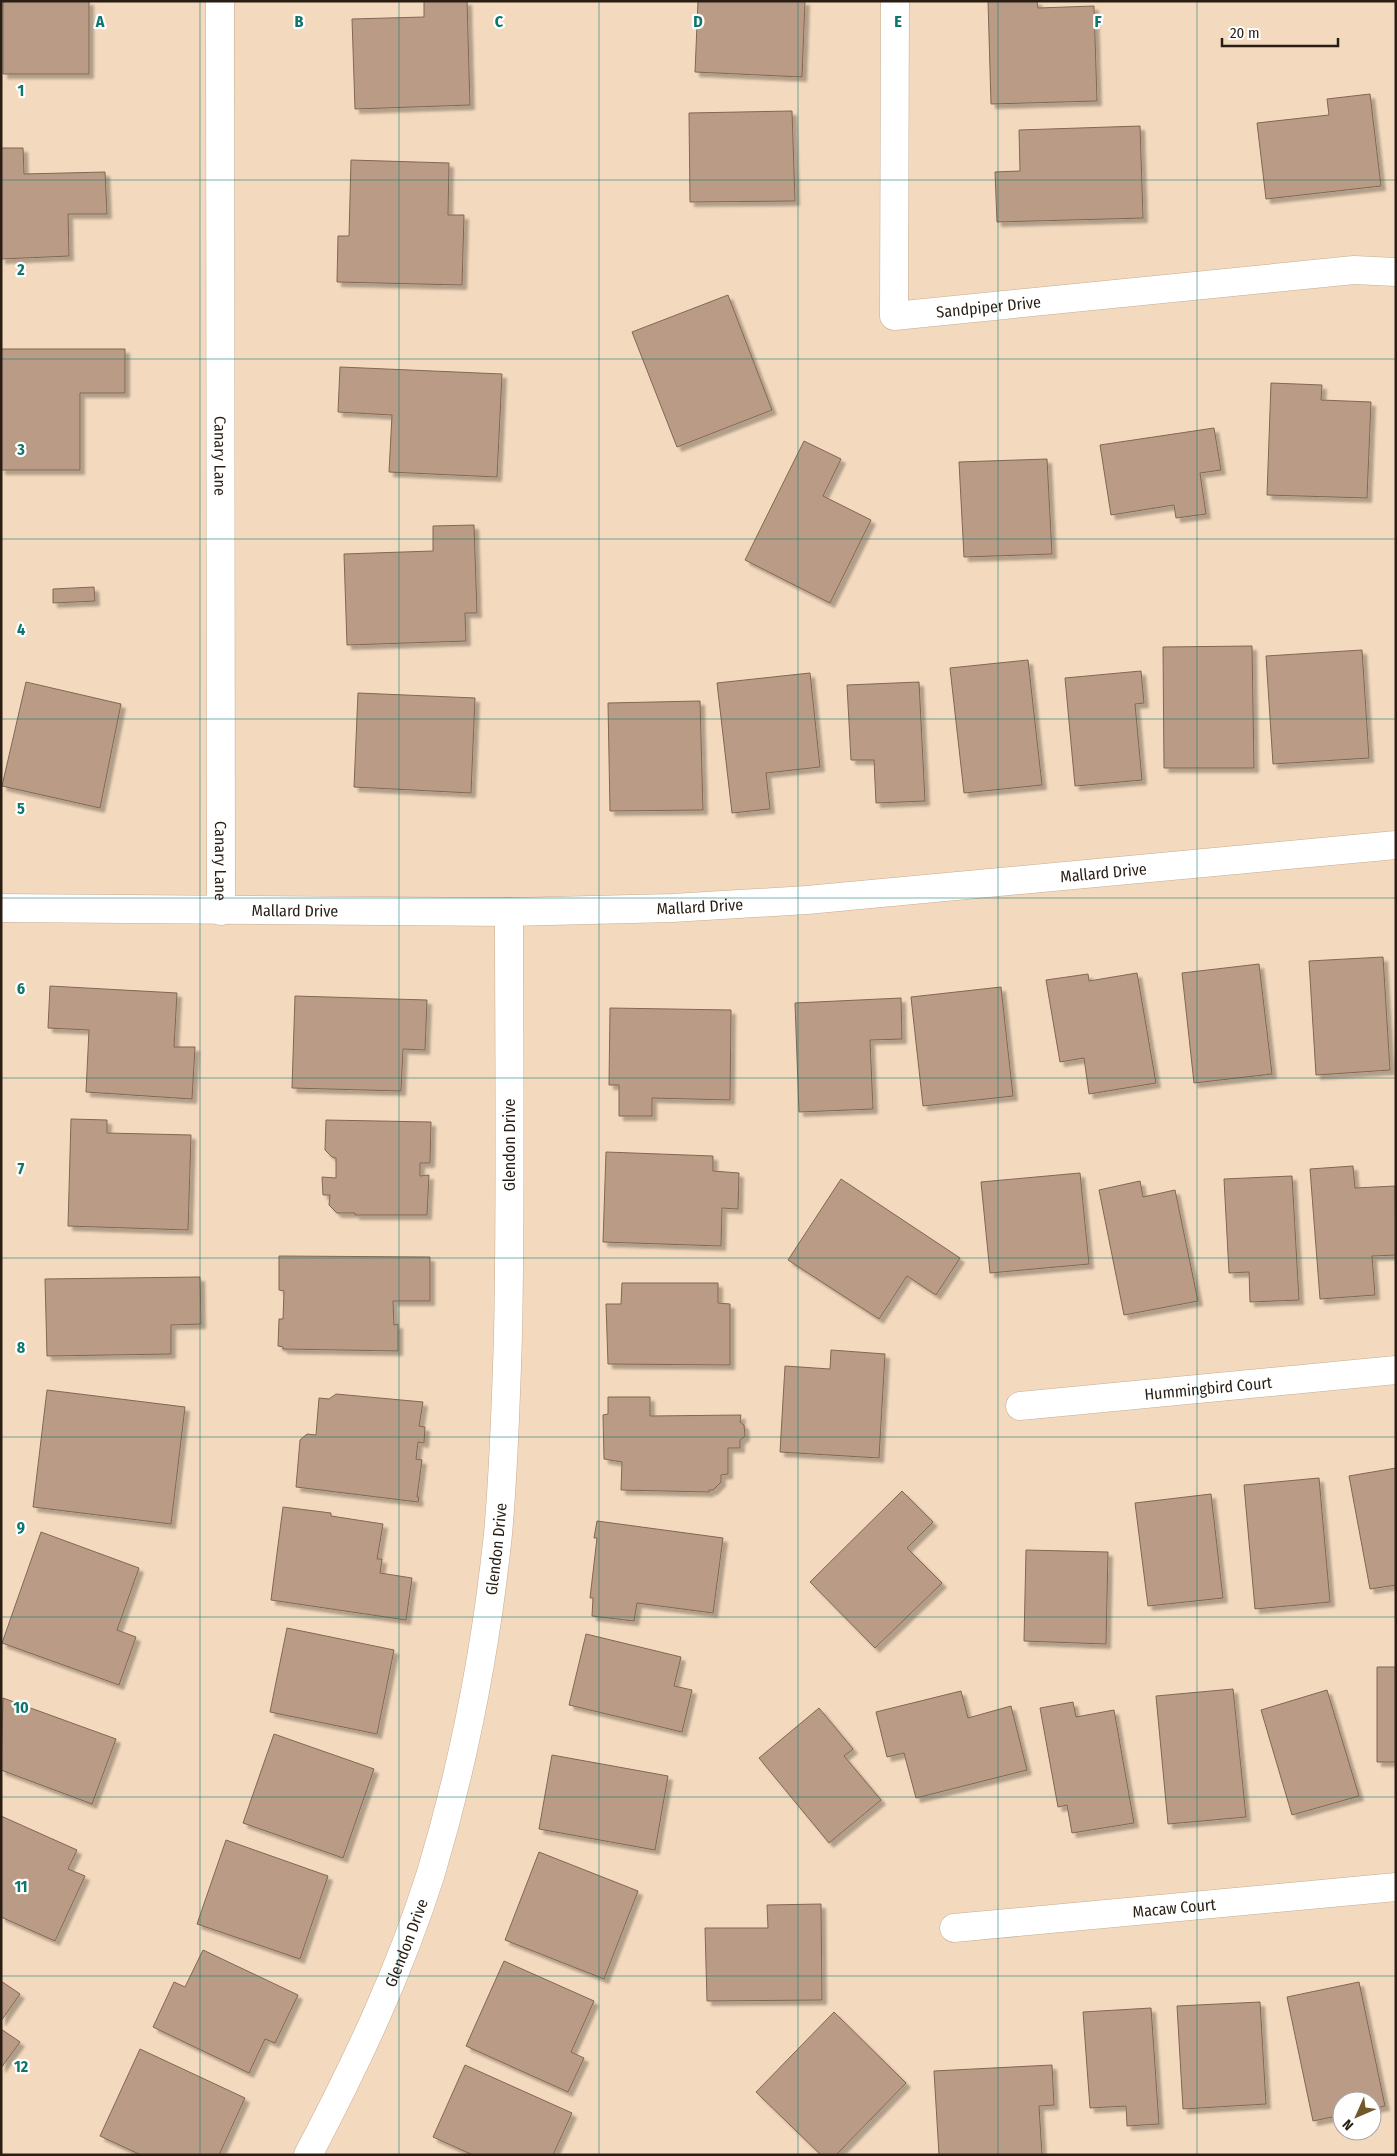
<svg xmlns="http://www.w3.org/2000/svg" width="1397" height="2156" viewBox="0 0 1397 2156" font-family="'Fira Sans Condensed',sans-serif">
<defs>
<filter id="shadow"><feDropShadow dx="4.5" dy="4.5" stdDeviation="1" flood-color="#0004"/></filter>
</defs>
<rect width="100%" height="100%" fill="#f3d9bd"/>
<!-- building -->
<path fill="#ba9c86" stroke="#826752" filter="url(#shadow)" d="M3,1H89V74H3Z
M424,1H467L470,105L355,109L352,19L424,17Z
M698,1H805L802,77L695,72Z
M988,1H1037L1038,8L1094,6L1097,101L991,104Z
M1370,94L1381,186L1266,199L1257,123L1329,115L1327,99Z
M792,111L795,201L690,202L689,113Z
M1140,126L1143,218L997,222L995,172L1020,171L1019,130Z
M1,148H23L24,174L105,172L107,214H68L69,256L1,259Z
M351,160L449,163L448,215H464L462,285L337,282L338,236H349Z
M728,295L772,410L677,447L632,332Z
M1,349H125V393H80V470H1Z
M340,367L502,374L497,477L389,472L392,415L338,412Z
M1271,383L1322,385L1321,400L1371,402L1367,498L1267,495Z
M1214,428L1221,470L1200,473L1206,514L1176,518L1174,505L1111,515L1100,445Z
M804,441L841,459L823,496L871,520L830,603L745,560Z
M1047,459L1052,554L964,557L959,462Z
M474,525L477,613H465L466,641L347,645L344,554L433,551V526Z
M94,587L95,601L53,603V589Z
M1252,646L1254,768H1164L1163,647Z
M1362,650L1369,758L1273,764L1266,656Z
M1028,660L1042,785L964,793L950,668Z
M1141,671L1144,703L1135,704L1142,780L1075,786L1065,678Z
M810,673L820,767L766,773L770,809L732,813L717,683Z
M26,682L121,704L100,808L2,786Z
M919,682L925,801L876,803L874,760H851L847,685Z
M358,693L475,698L471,793L354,787Z
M700,701L703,810L610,811L608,703Z
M1383,957L1390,1070L1316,1075L1309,961Z
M1259,964L1272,1074L1194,1083L1182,973Z
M1137,973L1156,1083L1089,1094L1084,1058L1060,1062L1046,980L1088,974L1089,981Z
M50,986L177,993L174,1047H195L192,1099L86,1092L89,1030L48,1028Z
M1001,987L1013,1096L923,1106L911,997Z
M295,996L427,1000L425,1050L403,1049L401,1091L292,1088Z
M901,998L902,1039L870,1040L873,1109L799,1112L795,1003Z
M610,1008L731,1010L730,1100L652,1098V1116H619V1085H609Z
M71,1119L107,1120V1133L191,1135L188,1230L68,1226Z
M326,1120L431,1122L430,1163H420V1176L429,1175L427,1215H355V1213H337L329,1205L330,1195H323L322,1177L336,1178V1158L332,1157L325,1150Z
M606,1152L713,1156V1171L739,1173L738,1209L722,1208L721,1246L603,1242Z
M1353,1166L1355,1188L1395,1186L1396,1255L1372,1256L1375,1295L1320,1299L1310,1169Z
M1080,1173L1089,1264L990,1273L981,1182Z
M1292,1176L1299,1300L1250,1302L1249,1272L1229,1273L1224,1179Z
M841,1179L960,1258L936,1295L907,1276L879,1319L788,1260Z
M1140,1181L1143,1197L1175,1190L1198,1301L1124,1315L1099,1190Z
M279,1256L430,1257V1301H393L394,1325L398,1324V1351L283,1349V1347L278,1346L279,1319H283L284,1291L279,1290Z
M200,1277L201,1324L171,1325V1354L47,1356L45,1279Z
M622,1283H718V1303L730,1304V1365L608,1364L606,1304H621Z
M831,1350L885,1354L879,1458L780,1452L785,1366L830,1369Z
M47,1390L185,1407L171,1524L33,1507Z
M336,1394L423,1402L419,1426L425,1427L424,1443L418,1442L416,1459L422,1460L417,1497H419L418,1502L296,1487L300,1440L307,1434L316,1435L319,1398L329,1399Z
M608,1397H650V1416L741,1415L740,1422L744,1425L745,1436L740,1440V1448H728V1474L721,1475V1482L713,1490H709V1492L621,1490L622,1462L604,1459L603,1415L608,1414Z
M1396,1468V1585L1370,1589L1349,1476Z
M1319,1478L1330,1602L1255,1609L1244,1485Z
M902,1491L933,1522L907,1548L942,1583L875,1648L810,1582Z
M1211,1494L1223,1598L1148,1606L1135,1503Z
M283,1507L331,1513V1516L383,1524L377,1559H382L380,1573L412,1578L406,1620L271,1600Z
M597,1521L723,1538L713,1613L637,1603L634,1621L592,1616L593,1598H590L597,1538H594Z
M41,1532L139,1568L117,1630L136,1637L119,1685L2,1643Z
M1026,1550L1108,1552L1106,1644L1024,1641Z
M287,1628L394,1650L377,1734L270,1712Z
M586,1634L681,1657L674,1686L692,1690L682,1732L569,1705Z
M1377,1667H1396V1762H1377Z
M1233,1689L1246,1817L1168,1824L1156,1696Z
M1327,1690L1359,1796L1292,1815L1261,1710Z
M961,1691L968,1718L1011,1706L1027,1770L916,1798L904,1753L887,1757L876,1712Z
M3,1698L116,1739L92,1804L1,1770Z
M1073,1702L1076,1717L1114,1710L1134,1823L1072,1833L1067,1805L1058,1807L1040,1708Z
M819,1708L853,1749L844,1756L881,1800L829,1843L759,1758Z
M274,1734L374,1769L343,1858L243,1823Z
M552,1755L668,1776L655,1850L539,1829Z
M1,1816L77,1850L68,1869L85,1876L55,1941L1,1917Z
M226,1840L328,1876L300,1959L197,1924Z
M539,1852L638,1891L604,1979L505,1940Z
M821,1904L822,2000L707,2001L705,1928H768L767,1905Z
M203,1950L298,1995L275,2043L265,2039L249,2073L153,2027L174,1982L185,1987Z
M504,1961L594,2001L571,2052L584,2058L568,2092L466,2046Z
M1,1981L20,1994L1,2021Z
M1359,1982L1385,2106L1372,2109V2101H1342V2115L1313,2121L1287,1997Z
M1260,2002L1266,2104L1183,2109L1177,2006Z
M1151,2008L1159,2124L1127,2126L1126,2106L1090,2108L1083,2012Z
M834,2012L906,2083L836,2155H821L756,2092Z
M1,2029L20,2042L1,2068Z
M140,2049L245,2098L219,2155H141L100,2136Z
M465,2065L572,2113L553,2155H473L433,2137Z
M1052,2065L1054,2105L1039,2106L1042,2155H939L934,2071Z"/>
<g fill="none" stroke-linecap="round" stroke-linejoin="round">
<defs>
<g id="minor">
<path id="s1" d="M220,1L221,911"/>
<path id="s2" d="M895,1L894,316L1354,270L1396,272"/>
<path id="s3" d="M1,908L509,912L672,908L807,900L1396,845"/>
<path id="s4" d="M1020,1406L1396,1370"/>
<path id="s5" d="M954,1928L1396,1887"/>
<path id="s6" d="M308,2155C356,2064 400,1971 431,1873C464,1763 486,1648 498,1534C504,1468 506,1401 508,1335C511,1194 509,1053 509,912"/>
</g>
</defs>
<!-- minor casing -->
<use href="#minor" stroke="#c6ad92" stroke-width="29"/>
<!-- minor -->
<use href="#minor" stroke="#fff" stroke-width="28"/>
</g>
<!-- grid -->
<path fill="none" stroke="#0f766e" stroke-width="1" stroke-opacity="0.55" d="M200,1V2155M399,1V2155M599,1V2155M798,1V2155M998,1V2155M1197,1V2155M1,180H1396M1,359H1396M1,539H1396M1,719H1396M1,898H1396M1,1078H1396M1,1258H1396M1,1437H1396M1,1617H1396M1,1797H1396M1,1976H1396"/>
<g text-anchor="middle" stroke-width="4.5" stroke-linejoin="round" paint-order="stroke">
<!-- street labels -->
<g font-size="16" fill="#281e14" stroke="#fff">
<text dy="6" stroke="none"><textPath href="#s2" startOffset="410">Sandpiper Drive</textPath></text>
<text dy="6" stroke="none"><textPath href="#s1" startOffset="455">Canary Lane</textPath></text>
<text dy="6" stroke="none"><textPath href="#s1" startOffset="860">Canary Lane</textPath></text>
<text dy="6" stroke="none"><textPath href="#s3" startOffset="1104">Mallard Drive</textPath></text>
<text dy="6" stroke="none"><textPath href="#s3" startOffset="699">Mallard Drive</textPath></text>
<text dy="6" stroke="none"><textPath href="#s3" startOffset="294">Mallard Drive</textPath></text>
<text transform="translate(509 1145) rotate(-90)" y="6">Glendon Drive</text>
<text dy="6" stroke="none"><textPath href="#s4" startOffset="189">Hummingbird Court</textPath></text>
<text dy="6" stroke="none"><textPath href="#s6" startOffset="639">Glendon Drive</textPath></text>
<text dy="6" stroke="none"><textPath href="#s5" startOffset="221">Macaw Court</textPath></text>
<text dy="6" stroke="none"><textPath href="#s6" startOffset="234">Glendon Drive</textPath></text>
</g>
</g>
<g font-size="16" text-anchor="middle" font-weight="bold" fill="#0f766e" stroke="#fff" stroke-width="4.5" stroke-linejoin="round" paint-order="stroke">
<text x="100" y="27">A</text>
<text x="299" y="27">B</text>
<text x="499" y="27">C</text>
<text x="698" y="27">D</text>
<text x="898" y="27">E</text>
<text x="1098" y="27">F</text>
<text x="21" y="96">1</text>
<text x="21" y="275">2</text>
<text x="21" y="455">3</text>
<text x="21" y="635">4</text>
<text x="21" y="814">5</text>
<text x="21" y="994">6</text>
<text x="21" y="1174">7</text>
<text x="21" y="1353">8</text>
<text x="21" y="1533">9</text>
<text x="21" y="1713">10</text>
<text x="21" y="1892">11</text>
<text x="21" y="2072">12</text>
</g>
<!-- border -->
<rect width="1397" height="2156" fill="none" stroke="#281e14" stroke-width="5"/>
<!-- north arrow -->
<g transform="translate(1357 2116) rotate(225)"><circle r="24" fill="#ffffff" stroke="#a9a5a1"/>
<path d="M0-4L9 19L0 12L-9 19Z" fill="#74572a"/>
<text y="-8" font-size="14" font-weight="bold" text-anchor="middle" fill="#281e14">N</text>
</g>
<!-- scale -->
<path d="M1222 38v8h116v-8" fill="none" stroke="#281e14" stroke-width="2.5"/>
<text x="1230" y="38" font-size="15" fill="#281e14" stroke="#ffffff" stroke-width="4" paint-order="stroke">20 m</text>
</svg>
